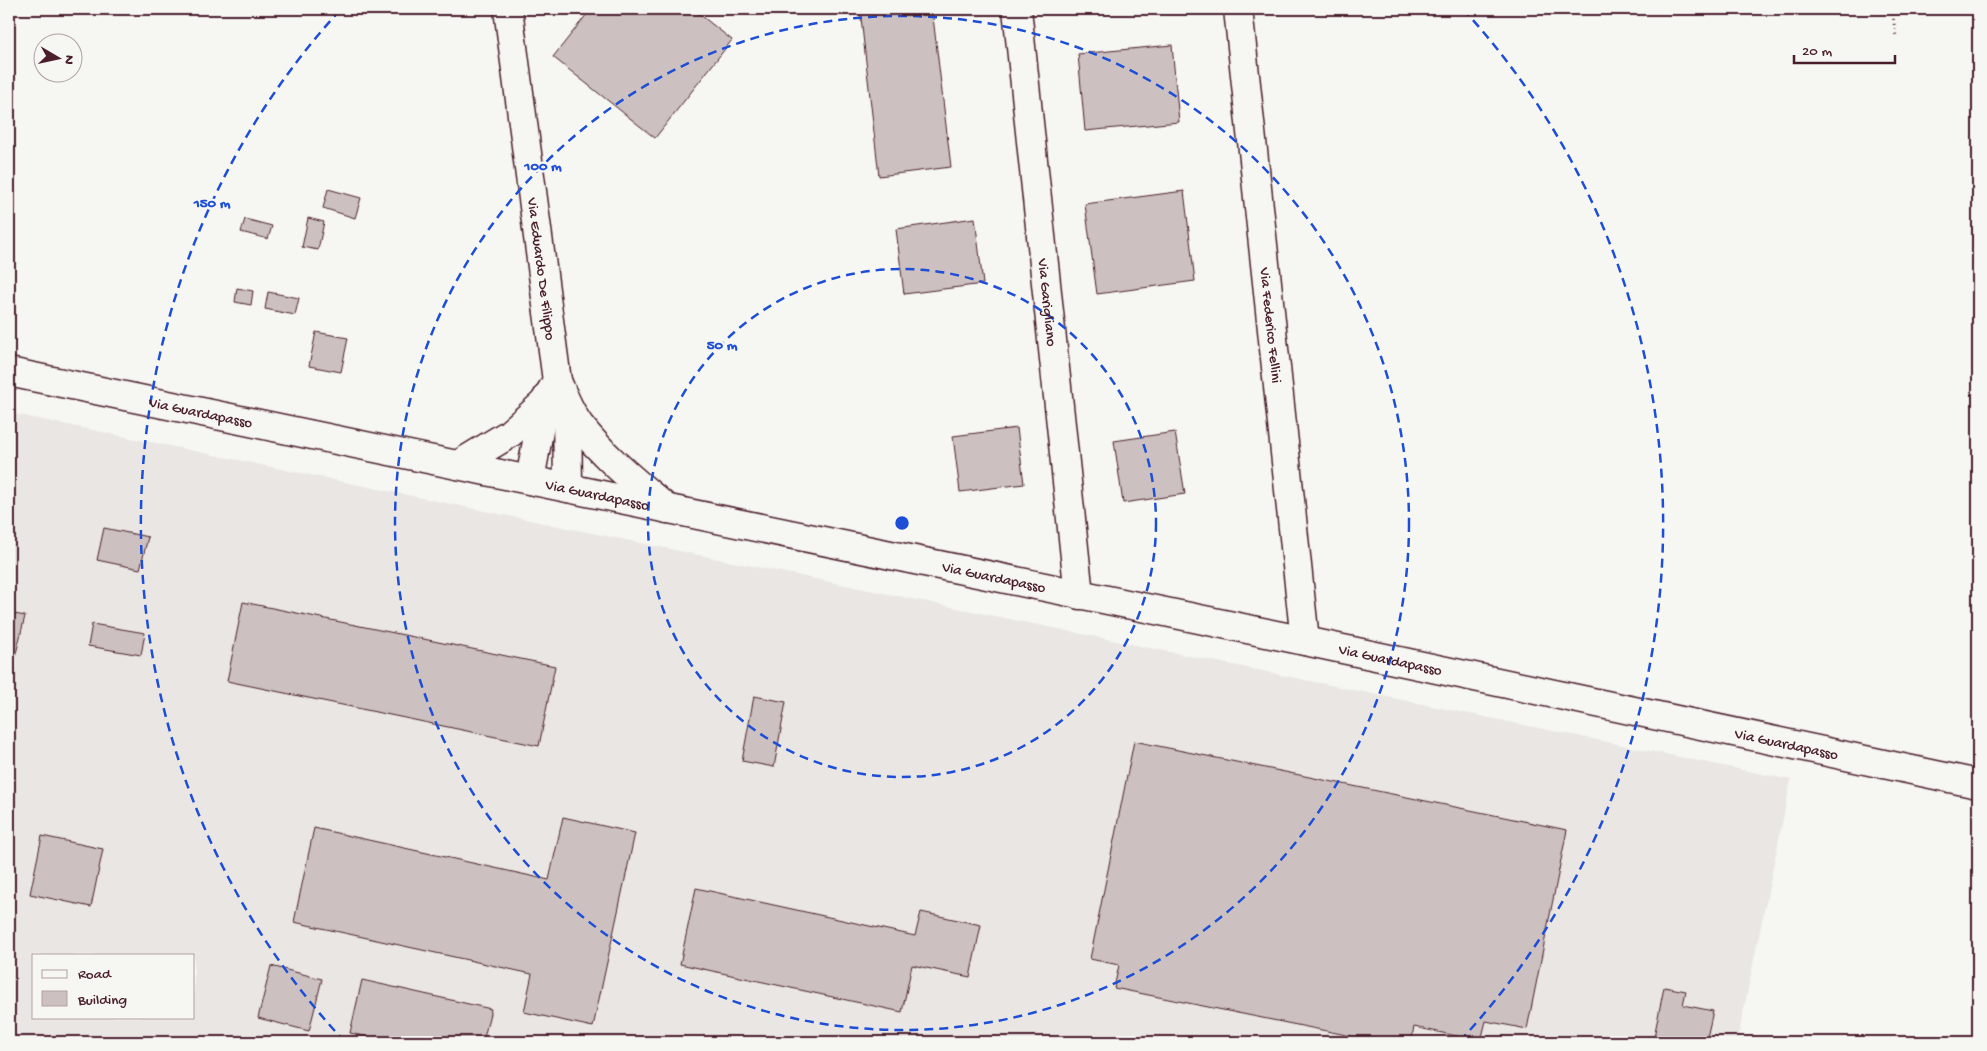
<svg xmlns="http://www.w3.org/2000/svg" width="1987" height="1051" viewBox="0 0 1987 1051" font-family="'Gochi Hand',sans-serif">
<rect width="100%" height="100%" fill="#f6f6f2"/>
<filter id="ink" filterUnits="userSpaceOnUse"><feTurbulence type="fractalNoise" baseFrequency=".02" numOctaves="2"/><feDisplacementMap in="SourceGraphic" scale="10" xChannelSelector="R" yChannelSelector="G"/><feConvolveMatrix kernelMatrix="1 2 1 2 8 2 1 2 1" color-interpolation-filters="sRGB"/></filter>
<g filter="url(#ink)">
<!-- built -->
<path fill="#e9e6e3" fill-rule="evenodd" d="M9,413L1791,780L1737,1042H9ZM34,955H194V1017H34Z"/>
<!-- building -->
<path fill="#ccc1c0" stroke="#4a1f2b" d="M591,9H693L732,40L655,138L553,57Z
M860,9H932L951,167L879,176Z
M1172,45L1179,122L1085,131L1078,54Z
M328,189L361,198L355,218L323,208Z
M1184,191L1195,281L1097,294L1085,204Z
M308,218L324,222L318,250L302,247Z
M975,218L983,284L904,294L896,229Z
M245,219L272,226L268,239L241,232Z
M237,288L253,291L251,305L235,302Z
M268,292L299,298L295,315L265,309Z
M316,332L348,338L341,372L309,366Z
M1017,428L1024,484L960,492L953,436Z
M1175,432L1185,494L1123,503L1114,441Z
M104,528L148,537L140,569L97,560Z
M243,602L555,666L539,746L227,681Z
M9,613L25,616L9,683Z
M92,624L145,633L141,655L88,646Z
M754,696L786,702L774,767L742,761Z
M1134,741L1567,830L1527,1029L1486,1021L1481,1041L1414,1027L1411,1042H1381L1114,988L1119,965L1090,959Z
M563,817L635,833L593,1027L524,1012L532,974L294,922L314,828L549,880Z
M42,836L103,849L91,907L30,894Z
M696,888L915,936L921,912L981,925L970,977L912,965L902,1012L680,964Z
M271,966L322,979L309,1031L258,1018Z
M362,980L491,1009L483,1042H390L350,1033Z
M1664,987L1686,991L1683,1005L1713,1011L1706,1042H1653Z"/>
<g fill="none" stroke-linecap="round" stroke-linejoin="round">
<defs>
<g id="street">
<path id="s1" d="M508,9L557,381C564,397 570,413 580,426C605,458 637,483 667,509"/>
<path id="s2" d="M1017,9L1079,595"/>
<path id="s3" d="M1238,9L1305,641"/>
<path d="M567,405L568,488"/>
<path d="M458,465L509,434L544,403L557,381"/>
<path d="M530,480L544,403"/>
</g>
<g id="secondary">
<path id="s4" d="M9,372L1305,641L1978,784"/>
</g>
</defs>
<!-- street casing -->
<use href="#street" stroke="#4a1f2b" stroke-width="31"/>
<!-- secondary casing -->
<use href="#secondary" stroke="#4a1f2b" stroke-width="31"/>
<!-- path -->
<path stroke="#4a1f2b" stroke-width="3" stroke-dasharray="1 4" stroke-linecap="butt" d="M1892,9L1896,37"/>
<!-- street -->
<use href="#street" stroke="#f6f6f2" stroke-width="28"/>
<!-- secondary -->
<use href="#secondary" stroke="#f6f6f2" stroke-width="28"/>
</g>
</g>
<!-- distance rings -->
<g fill="none" stroke="#1d4ed8" stroke-width="2.5" stroke-dasharray="9 6">
<circle cx="902" cy="523" r="254"/>
<circle cx="902" cy="523" r="507"/>
<path d="M345 1042A761 761 0 0 1 341 9M1463 9A761 761 0 0 1 1459 1042"/>
</g>
<g text-anchor="middle" stroke-width="4.5" stroke-linejoin="round" paint-order="stroke">
<!-- street labels -->
<g font-size="15" fill="#4a1f2b" stroke="#f6f6f2">
<text dy="5" stroke="none"><textPath href="#s1" startOffset="262">Via Eduardo De Filippo</textPath></text>
<text dy="5" stroke="none"><textPath href="#s2" startOffset="295">Via Garigliano</textPath></text>
<text dy="5" stroke="none"><textPath href="#s3" startOffset="318">Via Federico Fellini</textPath></text>
<text dy="5" stroke="none"><textPath href="#s4" startOffset="196">Via Guardapasso</textPath></text>
<text dy="5" stroke="none"><textPath href="#s4" startOffset="601">Via Guardapasso</textPath></text>
<text dy="5" stroke="none"><textPath href="#s4" startOffset="1006">Via Guardapasso</textPath></text>
<text dy="5" stroke="none"><textPath href="#s4" startOffset="1411">Via Guardapasso</textPath></text>
<text dy="5" stroke="none"><textPath href="#s4" startOffset="1816">Via Guardapasso</textPath></text>
</g>
</g>
<circle cx="902" cy="523" r="8" fill="#1d4ed8" stroke="#f6f6f2" stroke-width="2.5"/>
<g font-size="15" text-anchor="middle" font-weight="bold" fill="#1d4ed8" stroke="#f6f6f2" stroke-width="4.5" stroke-linejoin="round" paint-order="stroke">
<text x="543" y="170">100 m</text>
<text x="212" y="207">150 m</text>
<text x="722" y="349">50 m</text>
</g>
<!-- margin -->
<rect width="1987" height="1051" fill="none" stroke="#f6f6f2" stroke-width="30"/>
<rect x="15" y="15" width="1957" height="1021" fill="none" stroke="#4a1f2b" stroke-width="2" filter="url(#ink)"/>
<!-- legend -->
<rect x="32" y="954" width="162" height="65" fill="#f6f6f2" stroke="#b1a0a2"/>
<rect x="42" y="970" width="25" height="8" fill="#f6f6f2" stroke="#b1a0a2"/>
<text x="78" y="978" font-size="15" fill="#4a1f2b">Road</text>
<rect x="42" y="991" width="25" height="15" fill="#ccc1c0" stroke="#b1a0a2"/>
<text x="78" y="1004" font-size="15" fill="#4a1f2b">Building</text>
<!-- north arrow -->
<g transform="translate(58 58) rotate(99)"><circle r="24" fill="#f6f6f2" stroke="#b1a0a2"/>
<path d="M0-4L9 19L0 12L-9 19Z" fill="#4a1f2b"/>
<text y="-8" font-size="14" font-weight="bold" text-anchor="middle" fill="#4a1f2b">N</text>
</g>
<!-- scale -->
<path d="M1794 55v8h101v-8" fill="none" stroke="#4a1f2b" stroke-width="2.5"/>
<text x="1802" y="55" font-size="15" fill="#4a1f2b" stroke="#f6f6f2" stroke-width="4" paint-order="stroke">20 m</text>
</svg>
